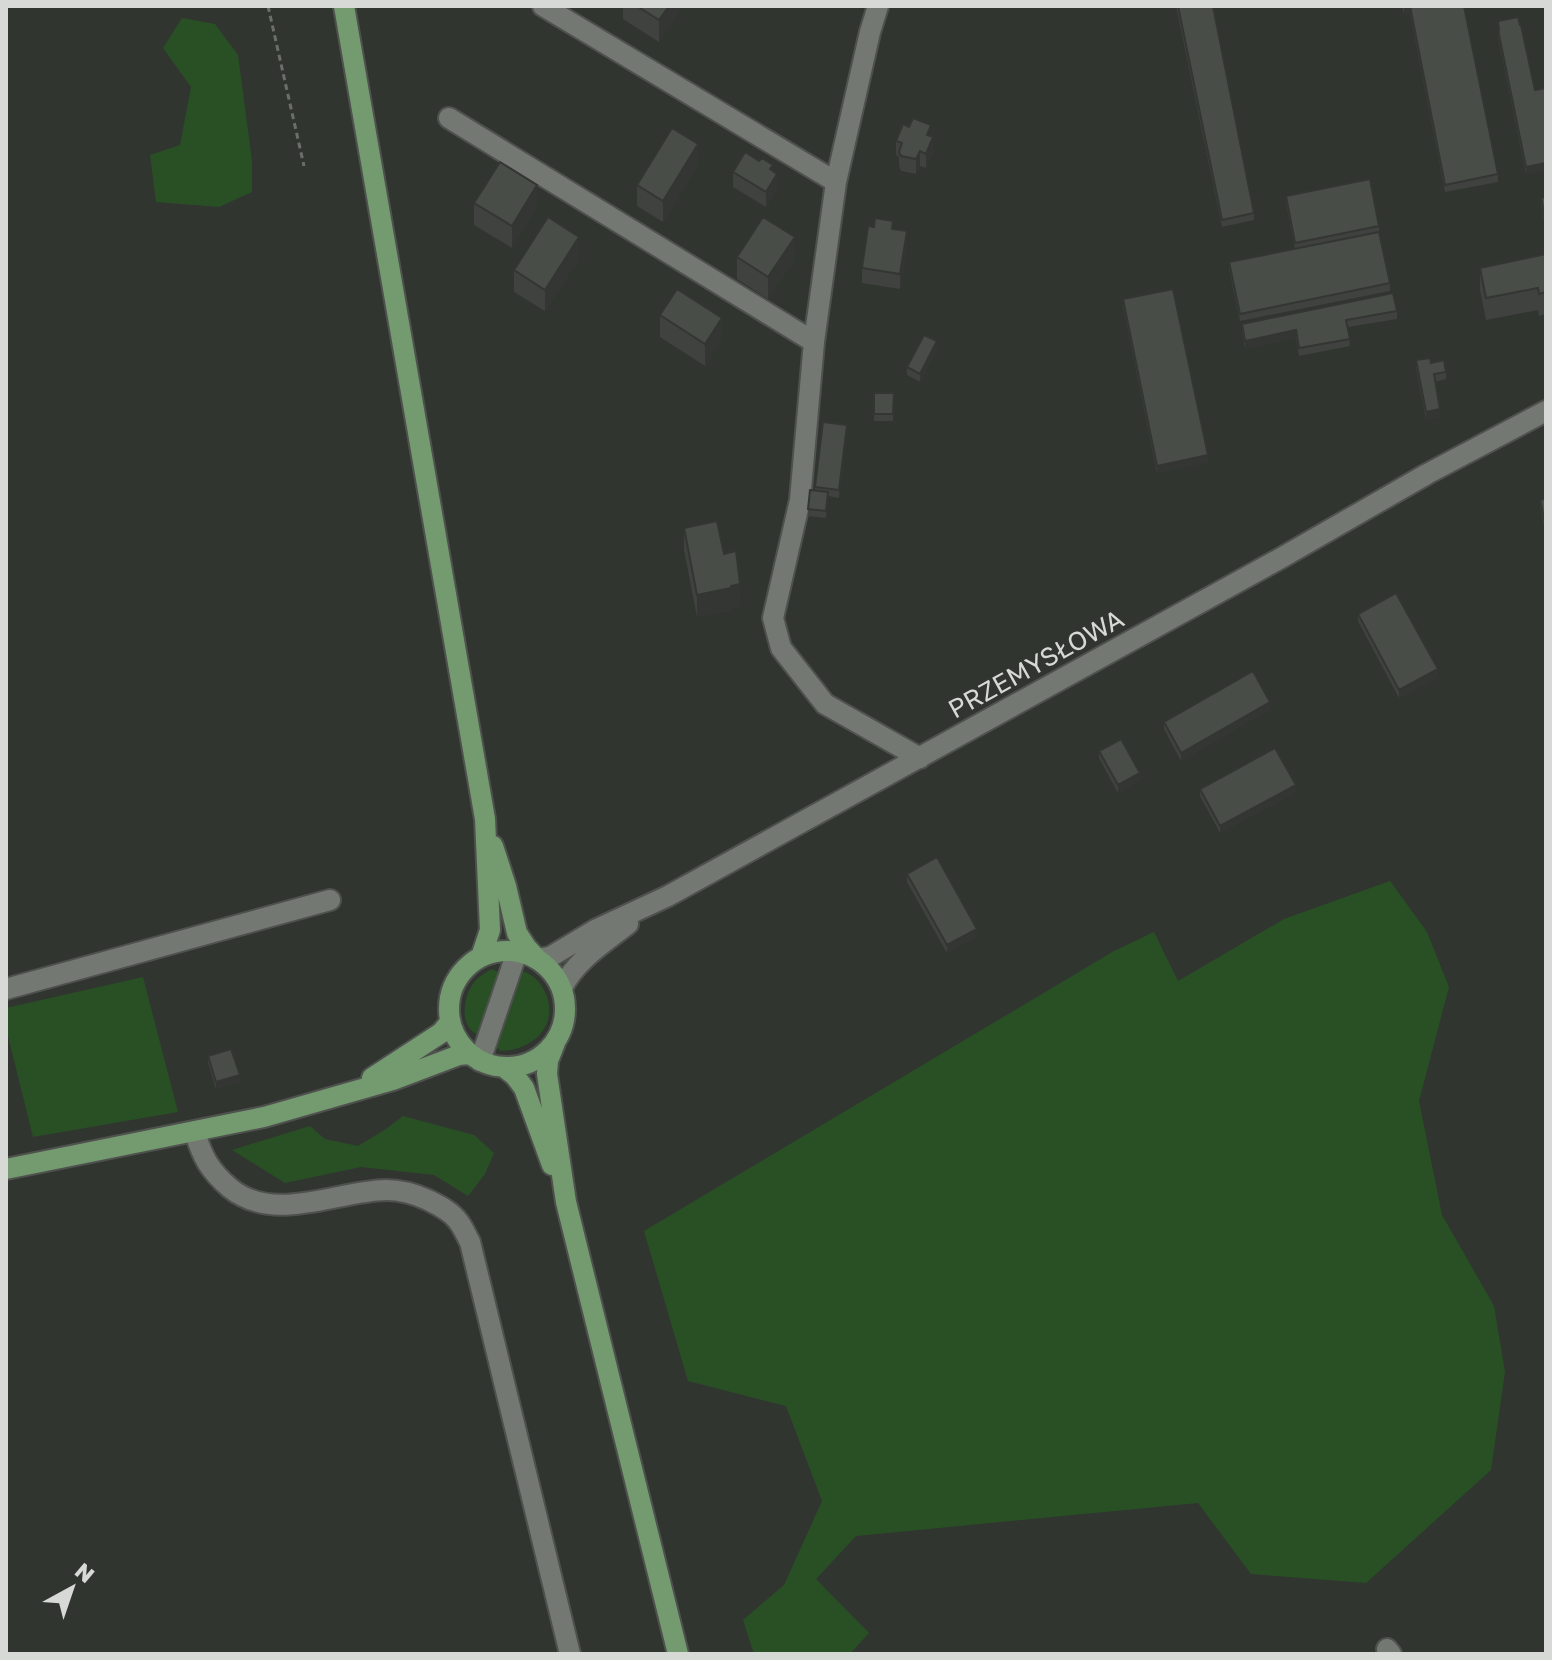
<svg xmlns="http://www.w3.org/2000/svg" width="1552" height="1660" viewBox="0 0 1552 1660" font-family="'Golos Text',sans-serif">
<rect width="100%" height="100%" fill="#313530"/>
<!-- green -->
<path fill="#295025" d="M182,18L215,24L238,55L252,161V192L219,207L156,202L150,155L180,145L191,87L163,48Z
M1390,881L1427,932L1449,987L1419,1101L1442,1215L1494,1306L1505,1372L1491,1470L1366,1583L1251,1574L1198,1503L856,1536L816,1579L869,1633L850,1654H754L743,1620L784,1585L822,1501L786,1406L688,1381L644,1231L1114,951L1154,932L1178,981L1284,919Z
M492,969L500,973L479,1035C458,1028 463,995 475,981C480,976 485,973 492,969Z
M522,971C533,974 540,982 545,992C560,1025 533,1050 501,1051L495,1046L517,973Z
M143,977L178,1112L33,1137L6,1028V1008Z
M403,1116L474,1135L494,1153L485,1174L468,1196L434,1175L361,1167L285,1183L232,1150L310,1126L325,1139L358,1146L386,1129Z"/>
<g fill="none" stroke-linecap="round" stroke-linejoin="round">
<defs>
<path id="minor" d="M543,6L836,182
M878,6L870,32L836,182L814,342L800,500L773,618L781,648L825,704L920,758
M449,118L814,342
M537,959L550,957L595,930L668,896L1281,558L1427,474L1546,411
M562,988C576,960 604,943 628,924
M6,989L330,900
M480,1061L517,952
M195,1132C202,1157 210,1171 230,1188C274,1224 336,1191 386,1190C400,1190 415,1194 428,1200C438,1205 451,1211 458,1221C463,1227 466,1235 470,1242L570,1654
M1387,1649L1391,1654"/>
<path id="major" d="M344,6L485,819L490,930L481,957
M493,846L506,886L517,933L526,947L537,959
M449 1009a58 58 0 1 1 116 0a58 58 0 1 1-116 0Z
M555,1043L548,1061L547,1074L566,1202L678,1654
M505,1068L515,1076L524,1088L552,1165
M372,1078L441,1033L450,1022
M6,1169L264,1117L393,1080L459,1055L469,1054"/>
</defs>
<!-- minor casing -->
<use href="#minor" stroke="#4e514d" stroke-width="24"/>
<!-- major casing -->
<use href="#major" stroke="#4e514d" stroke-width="24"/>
<!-- path -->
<path stroke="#6b6e6a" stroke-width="3" stroke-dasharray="6 4" stroke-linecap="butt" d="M268,6L304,166"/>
<!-- minor -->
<use href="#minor" stroke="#747873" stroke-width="20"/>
<!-- major -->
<use href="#major" stroke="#749a70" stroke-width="20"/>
</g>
<!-- wall -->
<path fill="#3f423e" d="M623,6H683L659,42L623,19Z
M1176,6H1213L1254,213V220L1222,227Z
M1402,6H1464L1498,174V182L1445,192L1410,13L1404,14Z
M1498,21L1535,90L1546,88V170L1526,174L1498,37Z
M931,136L933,152L926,168L920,166L916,174L901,171L899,166V157L896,155V141Z
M759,161L773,171L777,189L766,207L733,187V172Z
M698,166L663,222L637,206V185Z
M1286,196L1379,226V232L1390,283V291L1240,321L1229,269V262L1295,249L1286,203Z
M1546,197V225H1545L1541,205V198Z
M474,203L537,207L512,248L474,225Z
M893,229L907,245L900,289L862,283V268Z
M1546,254V314L1539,316L1538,310L1486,320L1480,290V268Z
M737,257L795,259L768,299L737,279Z
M579,259L545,311L514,292V270Z
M1123,299L1208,462L1157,473L1123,306Z
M1397,311V319L1348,327L1350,346L1299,356L1296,338L1245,349L1242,331V324Z
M660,315L722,340L705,366L660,337Z
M937,349L920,382L907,375V367Z
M1416,360L1431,363L1446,372V379L1435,382L1440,417L1426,420L1416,368Z
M874,393H894L893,421H874Z
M847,432L839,498L828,496L826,518L808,516V509L815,491V487Z
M1546,498V536L1540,507V500Z
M684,528L724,554L740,606L731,608V610L697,617L684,550Z
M1358,614L1438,677L1399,698L1358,621Z
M1270,709L1181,761L1164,729V722Z
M1099,751L1140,781L1118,793L1099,758Z
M1200,789L1296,792L1220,833L1200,796Z
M907,874L977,936L947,953L907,882Z
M208,1056L240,1082L216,1089L208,1063Z"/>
<!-- shaded-wall -->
<path fill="#333632" d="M669,6H683L659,42V20Z
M1410,6V13L1404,14V7Z
M933,137V152L926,168V154Z
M698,144V166L663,222V201Z
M920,151V166L916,174V159Z
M1546,163V170L1526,174V167Z
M777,174V189L766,207V192Z
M537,185V207L512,248V226Z
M907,231V245L900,289V274Z
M579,237V259L545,311V290Z
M795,237V259L768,299V277Z
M722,318V340L705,366V344Z
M1296,330V338L1245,349V341Z
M937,341V349L920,382V374Z
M1440,409V417L1426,420V412Z
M847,425V432L839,498V490Z
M1208,455V462L1157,473V466Z
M740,584V606L731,608V610L697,617V595Z
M1438,669V677L1399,698V690Z
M1270,702V709L1181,761V753Z
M1140,773V781L1118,793V785Z
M1296,785V792L1220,833V826Z
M977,929V936L947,953V945Z
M240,1075V1082L216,1089V1082Z"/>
<!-- building -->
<path fill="#494d48" stroke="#333632" stroke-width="2" d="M637,6H669L659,20Z
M1178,6H1213L1254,213L1222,220Z
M1410,6H1464L1498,174L1445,185Z
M1518,17L1520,25H1521L1535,90L1546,88V163L1526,167L1498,30H1499L1498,21Z
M913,118L931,125L927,135L933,137L926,154L920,151L916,159L901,156L899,152L902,143L896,141L903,124L909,127Z
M672,128L698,144L663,201L637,185Z
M745,152L759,161L762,158L773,165L770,169L777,174L766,192L733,172Z
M500,162L537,185L512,226L474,203Z
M1370,179L1379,226L1295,243L1286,196Z
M1546,197V218H1545L1541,198Z
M548,217L579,237L545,290L514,270Z
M763,217L795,237L768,277L737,257Z
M875,218L893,221L892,229L907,231L900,274L862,268L868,226L874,227Z
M1379,232L1390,283L1240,314L1229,262Z
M1546,254V292L1539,294L1538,288L1486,298L1480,268Z
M677,289L722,318L705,344L660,315Z
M1173,289L1208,455L1157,466L1123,299Z
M1393,293L1397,311L1346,320L1350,339L1299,348L1296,330L1245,341L1242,324Z
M924,335L937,341L920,374L907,367Z
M1430,358L1431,363L1444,360L1446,372L1434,374L1440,409L1426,412L1416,360Z
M874,393H894L893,414H874Z
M823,422L847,425L839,490L815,487Z
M810,490L828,492L826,511L808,509Z
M1546,498V528L1540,500Z
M717,521L724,554L736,551L740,584L731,586V588L697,595L684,528Z
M1396,593L1438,669L1399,690L1358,614Z
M1253,671L1270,702L1181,753L1164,722Z
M1121,739L1140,773L1118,785L1099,751Z
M1275,748L1296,785L1220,826L1200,789Z
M937,857L977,929L947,945L907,874Z
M231,1049L240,1075L216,1082L208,1056Z"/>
<g text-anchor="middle" stroke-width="8" stroke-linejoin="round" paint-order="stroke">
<!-- street labels -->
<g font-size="26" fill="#d7d9d6" stroke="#313530">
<text transform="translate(1036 664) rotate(-29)" y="9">PRZEMYSŁOWA</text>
</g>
</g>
<!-- border -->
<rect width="1552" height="1660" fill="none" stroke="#d7d9d6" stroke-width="16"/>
<!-- north arrow -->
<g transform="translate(72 1588) rotate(40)" stroke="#313530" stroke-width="6" paint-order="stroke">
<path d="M0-6L14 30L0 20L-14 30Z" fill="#d7d9d6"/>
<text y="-12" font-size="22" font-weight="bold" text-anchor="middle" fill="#d7d9d6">N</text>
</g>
</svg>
